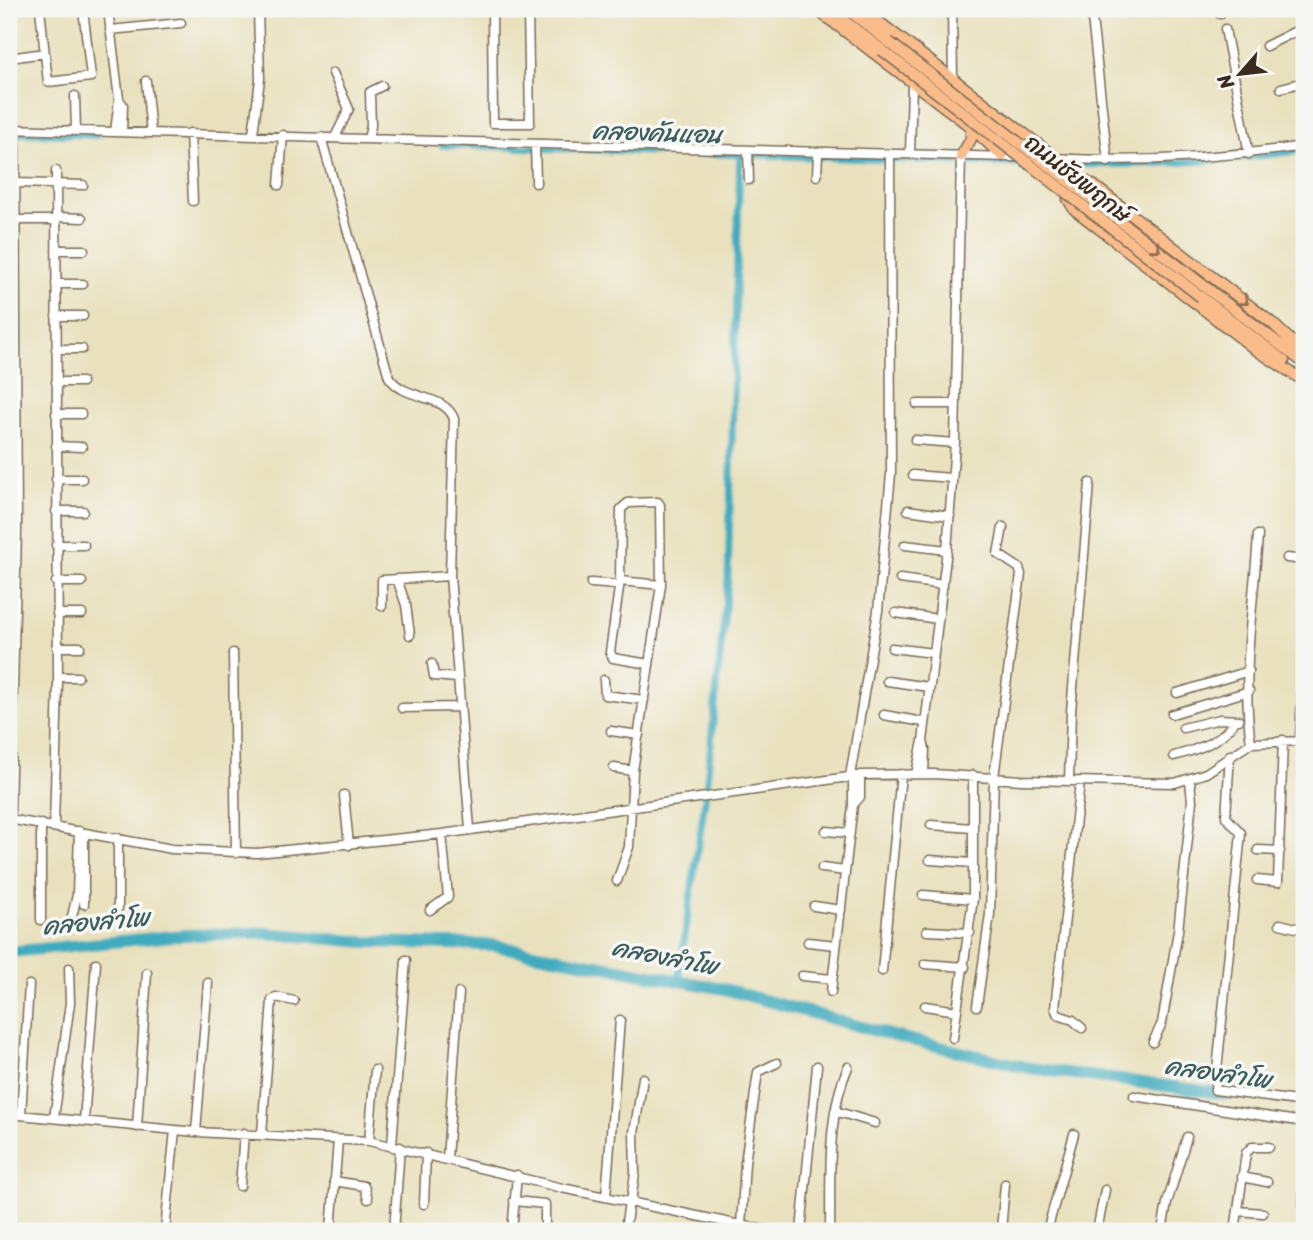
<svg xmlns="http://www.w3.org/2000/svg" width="1313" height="1240" viewBox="0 0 1313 1240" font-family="Sriracha,'Playpen Sans Thai',sans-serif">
<rect width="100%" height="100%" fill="#f6f6f2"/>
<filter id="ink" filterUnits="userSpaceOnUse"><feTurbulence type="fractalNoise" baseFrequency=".0143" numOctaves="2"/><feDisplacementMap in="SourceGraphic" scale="14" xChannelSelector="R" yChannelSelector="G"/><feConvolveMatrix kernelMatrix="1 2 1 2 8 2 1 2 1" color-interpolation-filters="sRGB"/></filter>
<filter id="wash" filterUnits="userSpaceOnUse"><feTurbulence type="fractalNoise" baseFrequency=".00686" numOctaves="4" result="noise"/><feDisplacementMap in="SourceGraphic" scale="28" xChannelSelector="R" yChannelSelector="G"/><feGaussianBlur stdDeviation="1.57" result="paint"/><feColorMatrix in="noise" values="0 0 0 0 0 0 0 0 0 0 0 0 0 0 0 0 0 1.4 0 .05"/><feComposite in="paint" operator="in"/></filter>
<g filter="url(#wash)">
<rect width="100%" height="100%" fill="#e9e1bd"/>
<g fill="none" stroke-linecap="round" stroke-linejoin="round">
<!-- canal -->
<path stroke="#3fabbe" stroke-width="7" d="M9,133L97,135
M442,145L1028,164
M1047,164C1134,166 1218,163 1304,150
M678,981L705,800L728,580L740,154"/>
<!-- river -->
<path stroke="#3fabbe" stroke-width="12" d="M9,952L184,935L265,933L366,942L491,945L724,989L894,1036L1029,1068L1227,1094"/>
</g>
</g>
<g filter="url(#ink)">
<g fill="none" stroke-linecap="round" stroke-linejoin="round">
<defs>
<path id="minor" d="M40,9L48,82L91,77L83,9
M108,9L119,99L123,105L122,132
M492,9L493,123H530L528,9
M952,9L953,79
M1091,9L1108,162
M1219,9L1220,14
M1225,29L1249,154
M110,30L181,23
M1266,46L1304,27
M9,58L45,53
M333,73L349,109L335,137
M146,81L151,133
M1281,88L1304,82
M75,96L76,131
M9,129L1040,158
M115,132L119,99
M190,133L193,201
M253,134L260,79L258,9
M321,137L389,377C404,401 445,393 454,419L450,576L470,829
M368,139L371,126L370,92L382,86
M535,144L536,183
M748,151L749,180
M910,154L912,84
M1053,158C1138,163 1220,158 1304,146
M817,176L818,153
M17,183L83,185
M279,185L283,135
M56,217L82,218
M17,220H56
M56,250H84
M56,284H83
M56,316H83
M56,349H82
M56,382H82
M917,404H956
M56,414H81
M915,440L955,443
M56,446L82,447
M913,475L952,478
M56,479H82
M908,510L950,516
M56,511H83
M56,545H84
M905,545L947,550
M1287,558L1304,560
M397,579L406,605L410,635
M900,579L943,585
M620,581L661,585
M56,582H82
M591,583L619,585
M382,606V580L450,576
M896,613L938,619
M57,614H82
M57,647H80
M892,648L933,653
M233,653L236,853
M432,664L434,676L457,678
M58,677H78
M604,680L605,695L644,700
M887,681L929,687
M1177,693L1249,671
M402,708L459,707
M1172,714L1249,691
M884,715L923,722
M1183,728L1220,719L1239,720
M611,731L639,735
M1300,740L1304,642
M923,741L947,550L955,443L961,156
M1251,743C1241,676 1254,602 1258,535
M1230,755L1226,817L1241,833L1215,1090L1304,1102
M1174,756C1199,749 1221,742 1236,720
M614,768L633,771
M916,774L923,741L925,749L924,774
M850,776L878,611L891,474L890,154
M853,776V805L860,797V775
M1069,781L1071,712L1090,483
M1080,782L1055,1008L1058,1015L1073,1020L1082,1028
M344,795L349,845
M9,819L172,849L257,853L442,834L863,775L934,774L1021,780L1175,783L1206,773L1251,743L1304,741
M41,824V920
M931,825L973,828
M54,826L58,683L56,171
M826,831L850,833
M84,837V904
M118,838V908
M9,849L17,530L15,129
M1258,850L1280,851
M930,860L973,863
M822,868L845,871
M1257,880L1278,882L1283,740
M617,881L629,847L633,771L661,585L660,505L658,502L628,503L621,509L620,581L610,652L613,658L649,664
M923,895L973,899
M814,906L841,910
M430,910L448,897L442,834
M71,921L77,895L79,831
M1280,924L1304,930
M927,931L970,933
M808,942L836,945
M925,964L965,967
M882,971L901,774
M802,976L832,979
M831,992L853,805
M925,1006L957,1011
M977,1006L990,914L994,777L1021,574L1019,568L998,554L1003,527
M953,1038L973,899V775
M1153,1042L1162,1023L1178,931L1192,801L1190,781
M1134,1096L1304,1122
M835,1111L875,1123
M9,1114L196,1132L369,1141L562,1188L769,1231
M21,1115L29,985
M54,1118L70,1003L69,968
M84,1121L96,963
M137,1127L147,973
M196,1132L208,983
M262,1134L272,1000L276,997L294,1001
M369,1141L375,1070
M392,1145L406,960
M447,1159L459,993
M1242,1177L1267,1182
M334,1181L364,1186L368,1199
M240,1186L244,1133
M606,1196L620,1020
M514,1201L545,1204V1231
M631,1202L635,1173L634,1133L643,1078
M424,1204L426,1153
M1238,1211L1263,1213
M741,1226L745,1163L758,1072L777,1063
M394,1229L409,1231
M165,1231L175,1130
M331,1231L338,1140
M394,1231L400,1147
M422,1231L435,1229
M512,1231L517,1175
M625,1231L629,1201
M801,1231L817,1066
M830,1231C831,1177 826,1117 848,1067
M1001,1231L1005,1184
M1047,1231L1074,1134
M1097,1231L1105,1190
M1162,1231L1167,1203L1187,1137
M1235,1231L1246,1153L1252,1147H1269
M1303,1231L1304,1159"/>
<path id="major" d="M816,9L971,127L1002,156
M829,9L882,50
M847,9L889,42
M862,9L1056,158
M961,156L971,139V127
M1208,289L1304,363
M1201,297L1284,361
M1304,353L1272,323L1093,185L1083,180L1069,191L1068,199L1074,209L1255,349L1304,381"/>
</defs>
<!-- minor casing -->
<use href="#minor" stroke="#786a56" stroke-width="11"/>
<!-- major casing -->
<use href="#major" stroke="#786a56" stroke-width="13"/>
<!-- minor -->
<use href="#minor" stroke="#fff" stroke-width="8"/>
<!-- major -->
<use href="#major" stroke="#fabc8b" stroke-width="10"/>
<defs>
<path id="major-bridge" d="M889,42L1208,289
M882,50L1201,297"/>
</defs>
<!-- major-bridge casing -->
<use href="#major-bridge" stroke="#786a56" stroke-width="13" stroke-linecap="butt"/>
<!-- major-bridge -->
<use href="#major-bridge" stroke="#fabc8b" stroke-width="10"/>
</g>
<!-- one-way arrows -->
<defs><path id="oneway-chevron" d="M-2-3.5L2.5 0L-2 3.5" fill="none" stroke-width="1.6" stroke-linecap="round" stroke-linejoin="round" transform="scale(1.75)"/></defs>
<g stroke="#916c4f">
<use href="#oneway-chevron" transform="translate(1156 248) rotate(38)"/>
<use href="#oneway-chevron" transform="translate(1244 301) rotate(38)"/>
</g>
</g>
<g text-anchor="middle" stroke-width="7" stroke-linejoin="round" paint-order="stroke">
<!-- street labels -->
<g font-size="23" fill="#3b2a1e" stroke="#f6f6f2">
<text transform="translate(1078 178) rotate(38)" y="8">ถนนชัยพฤกษ์</text>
</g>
<!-- water labels -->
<g font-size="24" font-style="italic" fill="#3d5e5e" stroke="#f6f6f2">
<text transform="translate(657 133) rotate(2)" y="8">คลองคันแอน</text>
<text transform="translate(96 922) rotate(-5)" y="8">คลองลำโพ</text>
<text transform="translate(665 957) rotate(11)" y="8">คลองลำโพ</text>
<text transform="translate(1218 1073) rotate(8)" y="8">คลองลำโพ</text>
</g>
</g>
<!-- margin -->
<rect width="1313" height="1240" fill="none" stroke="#f6f6f2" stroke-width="35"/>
<!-- north arrow -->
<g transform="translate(1240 74) rotate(242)" stroke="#f6f6f2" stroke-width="5" paint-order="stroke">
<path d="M0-5L12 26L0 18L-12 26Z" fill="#3b2a1e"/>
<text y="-10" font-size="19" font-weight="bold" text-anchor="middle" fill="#3b2a1e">N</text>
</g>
</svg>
